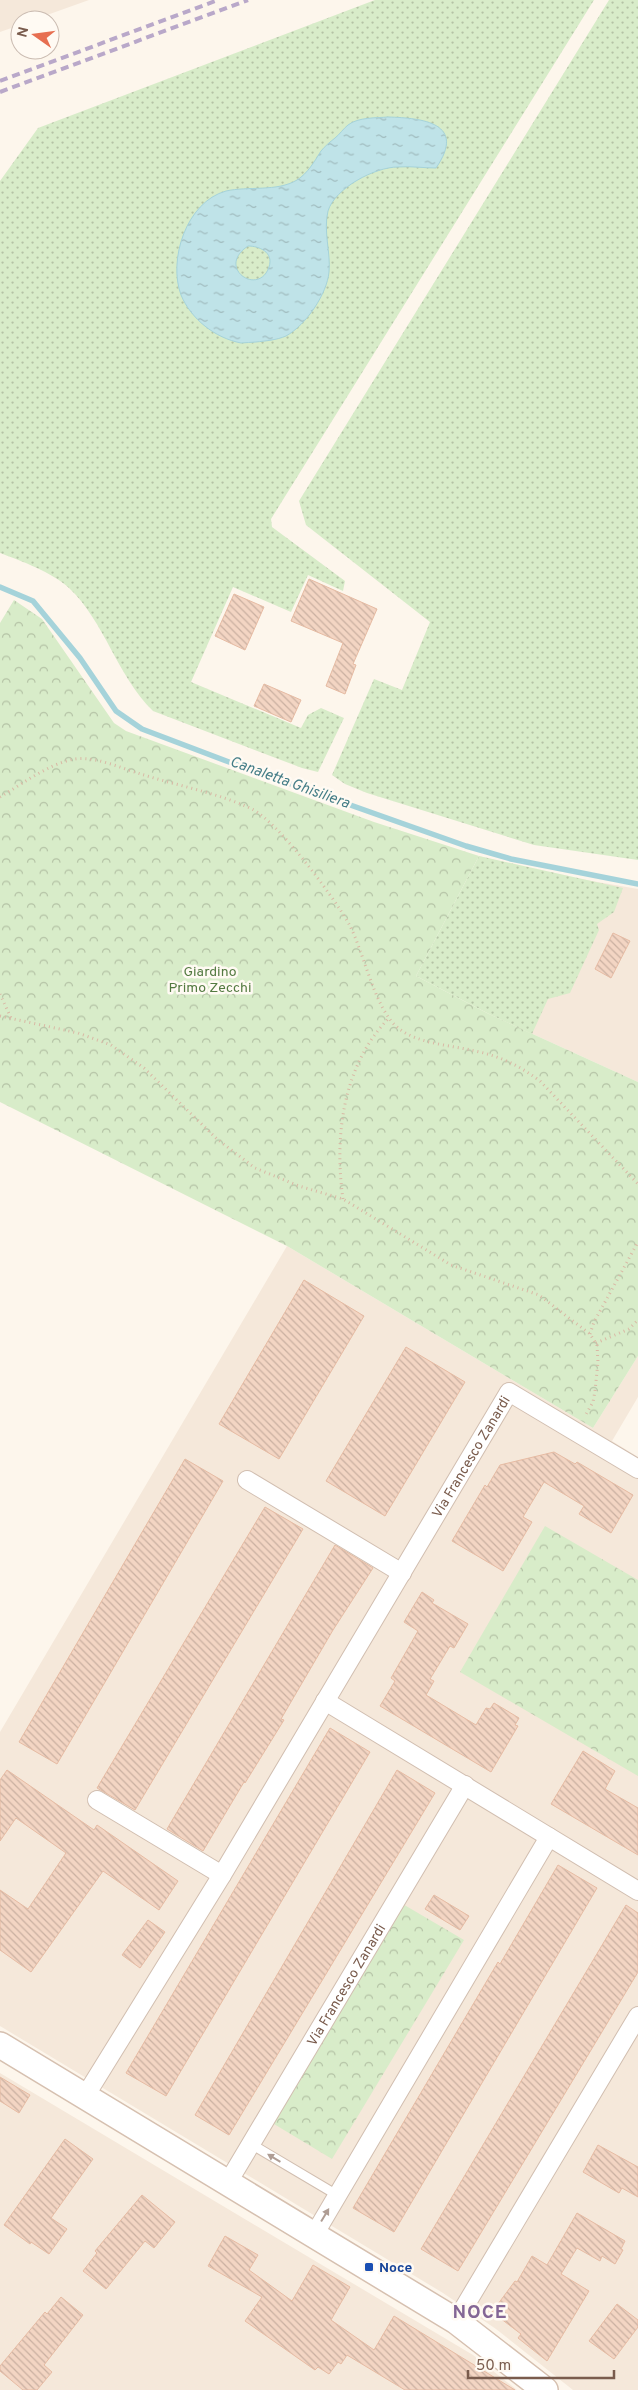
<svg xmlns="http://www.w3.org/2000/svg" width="638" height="2390" viewBox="0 0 638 2390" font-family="Overpass,sans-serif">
<defs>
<pattern id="grass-dots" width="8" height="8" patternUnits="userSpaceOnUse" patternTransform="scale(1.25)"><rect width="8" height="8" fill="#d8ecc9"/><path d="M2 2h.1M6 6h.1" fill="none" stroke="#b4c2a5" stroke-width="1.8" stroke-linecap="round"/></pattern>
<pattern id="park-crowns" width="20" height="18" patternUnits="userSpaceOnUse" patternTransform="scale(1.25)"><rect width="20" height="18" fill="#d8ecc9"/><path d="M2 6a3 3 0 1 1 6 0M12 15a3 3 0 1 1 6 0" fill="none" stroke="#b4c2a5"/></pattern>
<pattern id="water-ripples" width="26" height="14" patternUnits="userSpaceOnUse" patternTransform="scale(1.25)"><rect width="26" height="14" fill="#bfe3e8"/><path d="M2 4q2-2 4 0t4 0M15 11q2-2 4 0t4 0" fill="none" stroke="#a0bbbe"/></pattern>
<pattern id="building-back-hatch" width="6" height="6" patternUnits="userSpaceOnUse" patternTransform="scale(1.25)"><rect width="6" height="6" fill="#f3d5c3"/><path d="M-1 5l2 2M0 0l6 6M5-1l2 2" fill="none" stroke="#cab0a1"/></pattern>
</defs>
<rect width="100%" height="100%" fill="#fdf6ec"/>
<!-- residential -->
<path fill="#f5e8da" d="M0,0H89L33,20H20V25L0,32Z
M479,856L546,873L638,889V1082L489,1014Z
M287,1246L593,1428L638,1356V1397L612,1441L638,1457V2390H573L496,2329L443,2293L0,2026V1732Z
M0,2073L473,2355L517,2390H0Z"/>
<!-- grass -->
<path fill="url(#grass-dots)" d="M375,0H594L271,519L272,527L345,581L343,591L308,575L291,612L233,587L191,682L301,728L308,715L321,708L344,718L318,772L302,768L153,711C117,676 105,622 69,588C52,572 21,561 0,553V181L38,128Z
M609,0H638V860L534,845L367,793L345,784L332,775L374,679L402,690L430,622L306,525L299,501Z
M479,856L623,888L614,912L597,924L599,930L570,993L548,999L532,1034L489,1014L416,976Z"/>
<!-- park -->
<path fill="url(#park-crowns)" d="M14,600L42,619L114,723L126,731L374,822L479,856L416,976L489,1014L638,1082V1356L593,1428L287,1246L0,1102V623Z
M545,1526L638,1580V1776L460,1672Z
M401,1903L464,1940L332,2159L269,2121Z"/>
<!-- water -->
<path fill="url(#water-ripples)" stroke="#a5d3da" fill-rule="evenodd" d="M388,117C423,118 467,123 436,168C424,168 411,166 398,167C375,167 335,188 328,211C323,231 331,253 329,272C327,294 306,325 286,336C277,340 265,341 256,342C251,342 246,343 241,343C215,338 191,319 181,295C168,260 186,202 226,191C248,186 277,192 297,180C308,173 314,162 321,151C325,146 330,142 335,138C340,134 343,129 348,125C358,117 377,118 388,117ZM248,246C259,246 274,252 269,267C259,297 215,268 248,246Z"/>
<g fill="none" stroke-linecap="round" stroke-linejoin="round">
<!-- stream -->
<path stroke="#a5d3da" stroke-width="5.5" d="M0,587L33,601L80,658L116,711L142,729L229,762L466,846L511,859L638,884"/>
</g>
<!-- building -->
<path fill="url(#building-back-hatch)" stroke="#e6bba3" d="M309,579L377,609L353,664L356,665L345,694L326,686L343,643L291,621Z
M234,594L264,607L245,650L215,636Z
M264,684L301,700L291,722L254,706Z
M613,933L630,941L611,978L595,969Z
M304,1280L364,1316L279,1459L219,1424Z
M406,1347L465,1382L385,1516L326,1481Z
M554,1452L575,1464L577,1462L633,1495L611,1533L579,1514L584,1506L544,1482L523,1517L532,1522L503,1571L452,1541L485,1485L487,1487L500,1465Z
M185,1459L223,1481L57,1764L19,1742Z
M265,1507L303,1529L135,1810L97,1788Z
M335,1545L373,1568L333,1630L281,1719L284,1720L245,1783L244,1782L203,1851L167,1829Z
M422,1592L434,1600L432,1603L468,1624L454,1648L450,1646L430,1679L434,1681L426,1695L476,1725L486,1708L490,1709L494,1703L519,1718L515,1725L518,1726L491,1772L380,1706L395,1681L391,1678L418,1631L404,1622Z
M330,1728L370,1752L166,2096L126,2073Z
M583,1751L615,1771L605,1789L638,1808V1855L551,1804Z
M7,1770L94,1830L97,1825L178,1881L159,1910L103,1871L31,1972L0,1950V1890L28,1909L66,1853L16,1818L0,1841V1780Z
M397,1770L435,1793L229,2135L195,2115Z
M558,1865L597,1888L394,2232L353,2208L498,1962L500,1964Z
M434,1895L469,1916L460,1930L425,1909Z
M626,1905L638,1913V1972L458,2271L421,2249Z
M148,1920L165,1932L140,1968L122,1955Z
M0,2077L30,2095L19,2113L0,2101Z
M65,2139L93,2159L51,2218L67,2229L49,2254L31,2242L30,2244L4,2225Z
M598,2145L638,2167V2197L622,2188L619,2193L583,2172Z
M142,2195L175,2222L154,2248L145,2241L106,2289L83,2271L97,2253L95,2251Z
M577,2213L625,2241L621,2249L623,2250L615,2264L602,2256L600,2261L577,2248L561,2274L589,2291L547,2361L518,2338L521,2334L492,2312L515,2281L517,2282L532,2256L547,2265Z
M225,2236L258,2255L249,2270L292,2301L313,2265L350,2287L331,2320L374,2350L394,2316L515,2390H405L347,2355L341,2364L338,2362L329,2374L318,2367L315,2370L245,2321L262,2297L208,2266Z
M61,2297L83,2315L44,2365L52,2372L37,2390H23L0,2371V2366L45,2312L47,2314Z
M617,2304L638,2320V2327L614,2359L589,2341Z"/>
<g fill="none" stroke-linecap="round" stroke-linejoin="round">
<defs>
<path id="lane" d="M251,2144L337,2195"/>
<g id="street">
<path d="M247,1480L402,1573"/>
<path d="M325,1701L638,1891"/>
<path d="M97,1800L222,1875"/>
<path id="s1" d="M84,2098L222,1875L509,1392L638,1469"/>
<path id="s2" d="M227,2184L465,1785"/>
<path d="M314,2235L549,1837"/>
<path d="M456,2321L638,2016"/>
</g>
<path id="secondary" d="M0,2045L456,2321L545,2390"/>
</defs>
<!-- lane casing -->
<use href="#lane" stroke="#d1beb0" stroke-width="11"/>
<!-- street casing -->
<use href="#street" stroke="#d1beb0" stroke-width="20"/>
<!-- secondary casing -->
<use href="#secondary" stroke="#d6c0b0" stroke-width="28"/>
<!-- path -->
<path stroke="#d9b8a5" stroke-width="3" stroke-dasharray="1 4" stroke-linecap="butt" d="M0,797C22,784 46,766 70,760C93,754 122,769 144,775C179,786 218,793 252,809C279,823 333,896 349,924C364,952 374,1007 397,1027C416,1044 451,1045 475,1051C500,1056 520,1066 540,1081L638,1184
M0,994L11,1018
M0,1016L78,1033L111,1045L144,1068L217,1139L255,1168L299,1186L343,1199L451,1265L539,1295L590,1334L597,1345L598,1362L595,1391L593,1402L585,1416
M343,1199C334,1136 343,1065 389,1018
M590,1334L594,1322L638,1242
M596,1343L629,1329L638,1320"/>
<!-- lane -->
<use href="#lane" stroke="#fff" stroke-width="9"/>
<!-- street -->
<use href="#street" stroke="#fff" stroke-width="18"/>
<!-- secondary -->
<use href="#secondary" stroke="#fff" stroke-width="25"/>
<!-- rail -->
<path stroke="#b9a8c9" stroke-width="4" stroke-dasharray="8 5" stroke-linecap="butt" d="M0,81L218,0
M0,92L248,0"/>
</g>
<!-- one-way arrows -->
<defs><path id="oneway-solid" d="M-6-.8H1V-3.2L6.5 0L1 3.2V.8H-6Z" transform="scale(1.25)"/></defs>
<g fill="#af9d94">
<use href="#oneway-solid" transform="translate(274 2158) rotate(-149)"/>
<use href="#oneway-solid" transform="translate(325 2215) rotate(-59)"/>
</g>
<!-- markers -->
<rect fill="#1a4fb4" stroke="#fffaf3" stroke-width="2" x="364" y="2262" width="10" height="10" rx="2.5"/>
<g text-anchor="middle" stroke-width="5" stroke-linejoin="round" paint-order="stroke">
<!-- park labels -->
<g font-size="14" fill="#537a41" stroke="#fffaf3">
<text x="210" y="976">Giardino<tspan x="210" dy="16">Primo Zecchi</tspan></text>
</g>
<!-- street labels -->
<g font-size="14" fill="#7a5c4d" stroke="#fffaf3">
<text dy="5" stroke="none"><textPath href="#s1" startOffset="749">Via Francesco Zanardi</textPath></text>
<text dy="5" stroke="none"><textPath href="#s2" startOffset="232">Via Francesco Zanardi</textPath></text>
</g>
<!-- transit labels -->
<g font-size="14" font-weight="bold" fill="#164399" stroke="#fffaf3" text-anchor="start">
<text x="379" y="2272">Noce</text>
</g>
<!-- water labels -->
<g font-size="15" font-style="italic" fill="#437c86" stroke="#fffaf3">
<text transform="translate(290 782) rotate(20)" y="5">Canaletta Ghisiliera</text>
</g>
<!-- district labels -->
<g font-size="19" font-weight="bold" letter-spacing="1" fill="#846695" stroke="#fffaf3">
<text x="480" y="2318">NOCE</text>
</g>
</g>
<!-- north arrow -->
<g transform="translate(35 35) rotate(284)"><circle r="24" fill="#fffaf3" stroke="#cabbb1"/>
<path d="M0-4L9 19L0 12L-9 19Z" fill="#e76f51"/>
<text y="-8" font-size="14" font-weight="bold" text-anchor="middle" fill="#7a5c4d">N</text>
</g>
<!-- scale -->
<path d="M468 2370v8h146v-8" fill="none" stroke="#7a5c4d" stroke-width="2.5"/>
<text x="476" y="2370" font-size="15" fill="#7a5c4d" stroke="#fffaf3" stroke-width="4" paint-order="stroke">50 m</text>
</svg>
